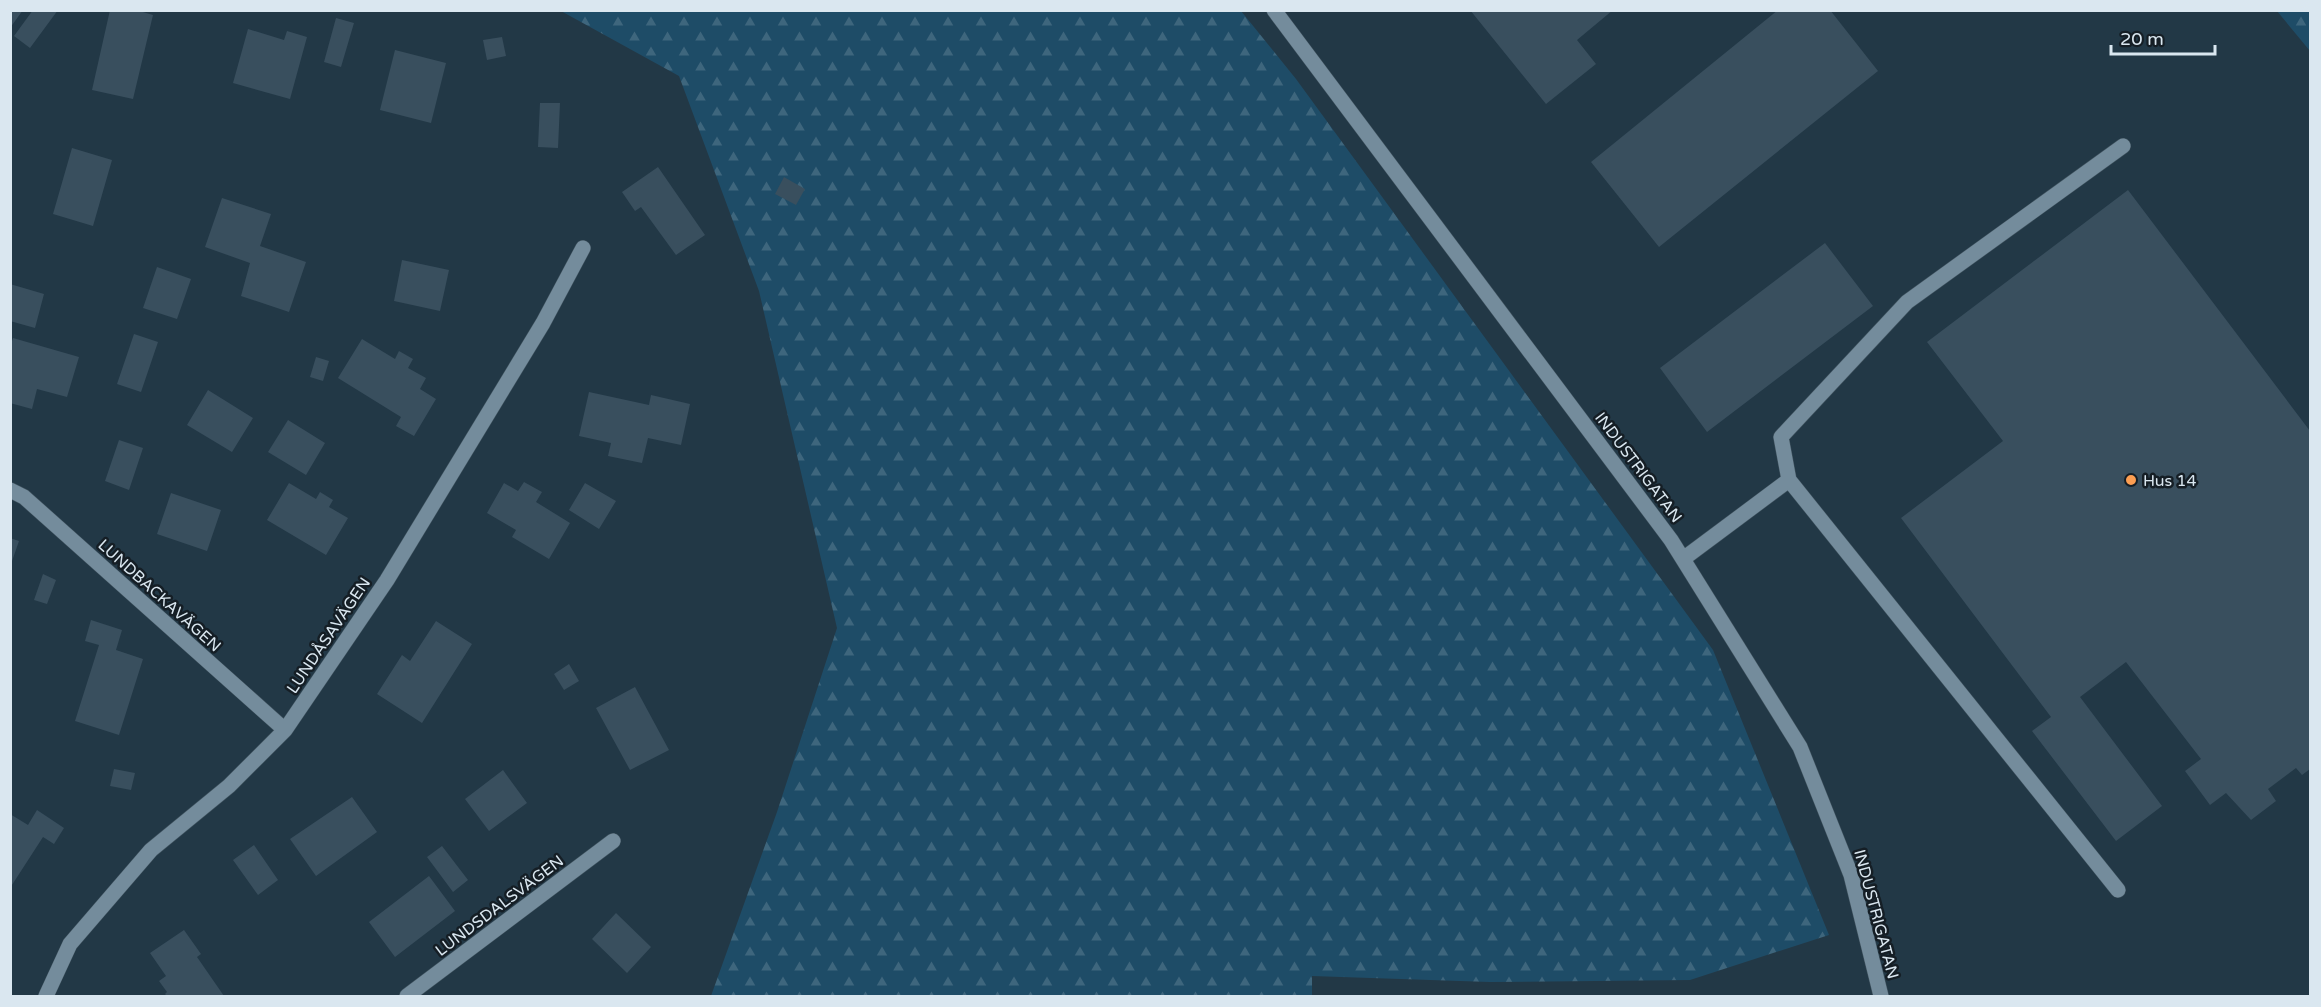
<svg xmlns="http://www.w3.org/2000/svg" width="2321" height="1007" viewBox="0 0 2321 1007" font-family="'Varela Round',sans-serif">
<defs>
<pattern id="forest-firs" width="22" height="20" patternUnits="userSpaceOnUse" patternTransform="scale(1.5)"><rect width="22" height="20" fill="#1e4c67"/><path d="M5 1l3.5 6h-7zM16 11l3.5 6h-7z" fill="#3e667d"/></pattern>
</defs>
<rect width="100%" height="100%" fill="#223846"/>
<!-- forest -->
<path fill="url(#forest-firs)" d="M561,11H1241L1296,79L1713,650L1829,935L1690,980L1490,982L1312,976V996H711L777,812L837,628L759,291L679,76Z
M2277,11H2310V51Z"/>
<!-- building -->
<path fill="#394f5e" d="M10,10H23L10,28Z
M33,10H58L30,48L14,36Z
M110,10H136L153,15L133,99L92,90Z
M1470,10H1613L1577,40L1596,64L1546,104Z
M1778,10H1830L1878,71L1659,247L1591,162Z
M336,18L354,23L341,67L324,62Z
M248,29L284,40L287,31L307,37L290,99L233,83Z
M502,37L506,56L487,60L483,40Z
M395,50L446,63L431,123L380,110Z
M540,103H560L558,148L538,147Z
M72,148L112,160L93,226L53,214Z
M658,167L705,235L676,255L641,207L635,211L622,192Z
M784,177L805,189L796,205L775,194Z
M2128,190L2310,431V769L2302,775L2296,768L2268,789L2276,801L2251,820L2226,793L2210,805L2185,771L2201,759L2126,662L2080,697L2162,806L2116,841L2032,731L2051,717L1901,518L2003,441L1927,342Z
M222,198L271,214L260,246L306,262L289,312L241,296L250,263L205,247Z
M1825,243L1873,306L1707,432L1660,368Z
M402,260L449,270L440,311L394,301Z
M157,267L191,279L177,319L143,308Z
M10,284L44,294L35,328L10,321Z
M134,334L158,342L141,392L117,384Z
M13,338L79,357L67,397L37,389L32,409L10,403V347Z
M362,339L395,359L399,351L413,359L408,368L426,378L420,389L436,399L414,436L396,426L401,417L338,378Z
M316,357L329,361L323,381L310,377Z
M208,390L253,418L232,452L187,425Z
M589,392L649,405L651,395L690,404L681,445L648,438L642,463L608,456L611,443L579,436Z
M288,420L325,443L306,475L268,452Z
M119,440L143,448L129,490L105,481Z
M524,482L542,492L536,502L570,523L549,559L512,537L516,530L487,513L504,483L518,491Z
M289,483L316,499L320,492L333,500L329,507L348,518L326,555L267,520Z
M585,483L616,501L599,529L569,510Z
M171,493L221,510L207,551L157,534Z
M10,538L19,541L11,564H10Z
M43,574L56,580L47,604L34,600Z
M91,620L122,630L116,650L143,659L119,735L75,721L99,645L85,641Z
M436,621L472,644L422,723L377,694L402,655L410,661Z
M569,664L579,681L564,690L554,674Z
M635,687L669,750L630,770L596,708Z
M114,769L135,773L131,790L110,786Z
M503,770L527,803L489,831L465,799Z
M352,797L377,832L316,876L290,839Z
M37,810L64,828L54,844L43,837L10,888V814L28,825Z
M254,845L278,880L258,895L233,860Z
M442,846L468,880L453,892L427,857Z
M429,876L455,911L395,957L369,922Z
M616,913L651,947L627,973L592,939Z
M184,930L201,954L197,957L224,996H167L165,994L167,992L159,981L166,976L150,953Z"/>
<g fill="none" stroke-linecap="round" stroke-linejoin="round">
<defs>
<path id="minor" d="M1274,10L1671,540L1800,747L1851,875L1881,996
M1789,480L1781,437L1907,302L2123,146
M10,490L24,497L285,730
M1683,559L1789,480L2118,890
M46,996L70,944L151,850L229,786L285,730L387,580L543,323L583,248
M407,996L613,841"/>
</defs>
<!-- minor casing -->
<use href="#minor" stroke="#40535f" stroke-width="16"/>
<!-- minor -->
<use href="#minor" stroke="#748c9c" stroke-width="15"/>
</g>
<!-- markers -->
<circle fill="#fc9e52" stroke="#151e25" stroke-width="2" cx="2131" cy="480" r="6"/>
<g text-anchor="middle" stroke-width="5" stroke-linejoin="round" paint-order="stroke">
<!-- street labels -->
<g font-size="16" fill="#dae7f0" stroke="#151e25">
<text transform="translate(1639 467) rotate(53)" y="6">INDUSTRIGATAN</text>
<text transform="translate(160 595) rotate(42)" y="6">LUNDBACKAVÄGEN</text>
<text transform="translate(328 635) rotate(-56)" y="6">LUNDÅSAVÄGEN</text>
<text transform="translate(499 905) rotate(-37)" y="6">LUNDSDALSVÄGEN</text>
<text transform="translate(1877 914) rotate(75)" y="6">INDUSTRIGATAN</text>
</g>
<!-- poi labels -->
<g font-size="16" fill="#dae7f0" stroke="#151e25" text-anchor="start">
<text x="2143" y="486">Hus 14</text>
</g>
</g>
<!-- border -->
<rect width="2321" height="1007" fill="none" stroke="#dae7f0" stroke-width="24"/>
<!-- scale -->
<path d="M2111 45v9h104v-9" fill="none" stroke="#dae7f0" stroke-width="3"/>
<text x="2120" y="45" font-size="18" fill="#dae7f0" stroke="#151e25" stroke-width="4.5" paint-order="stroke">20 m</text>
</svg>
